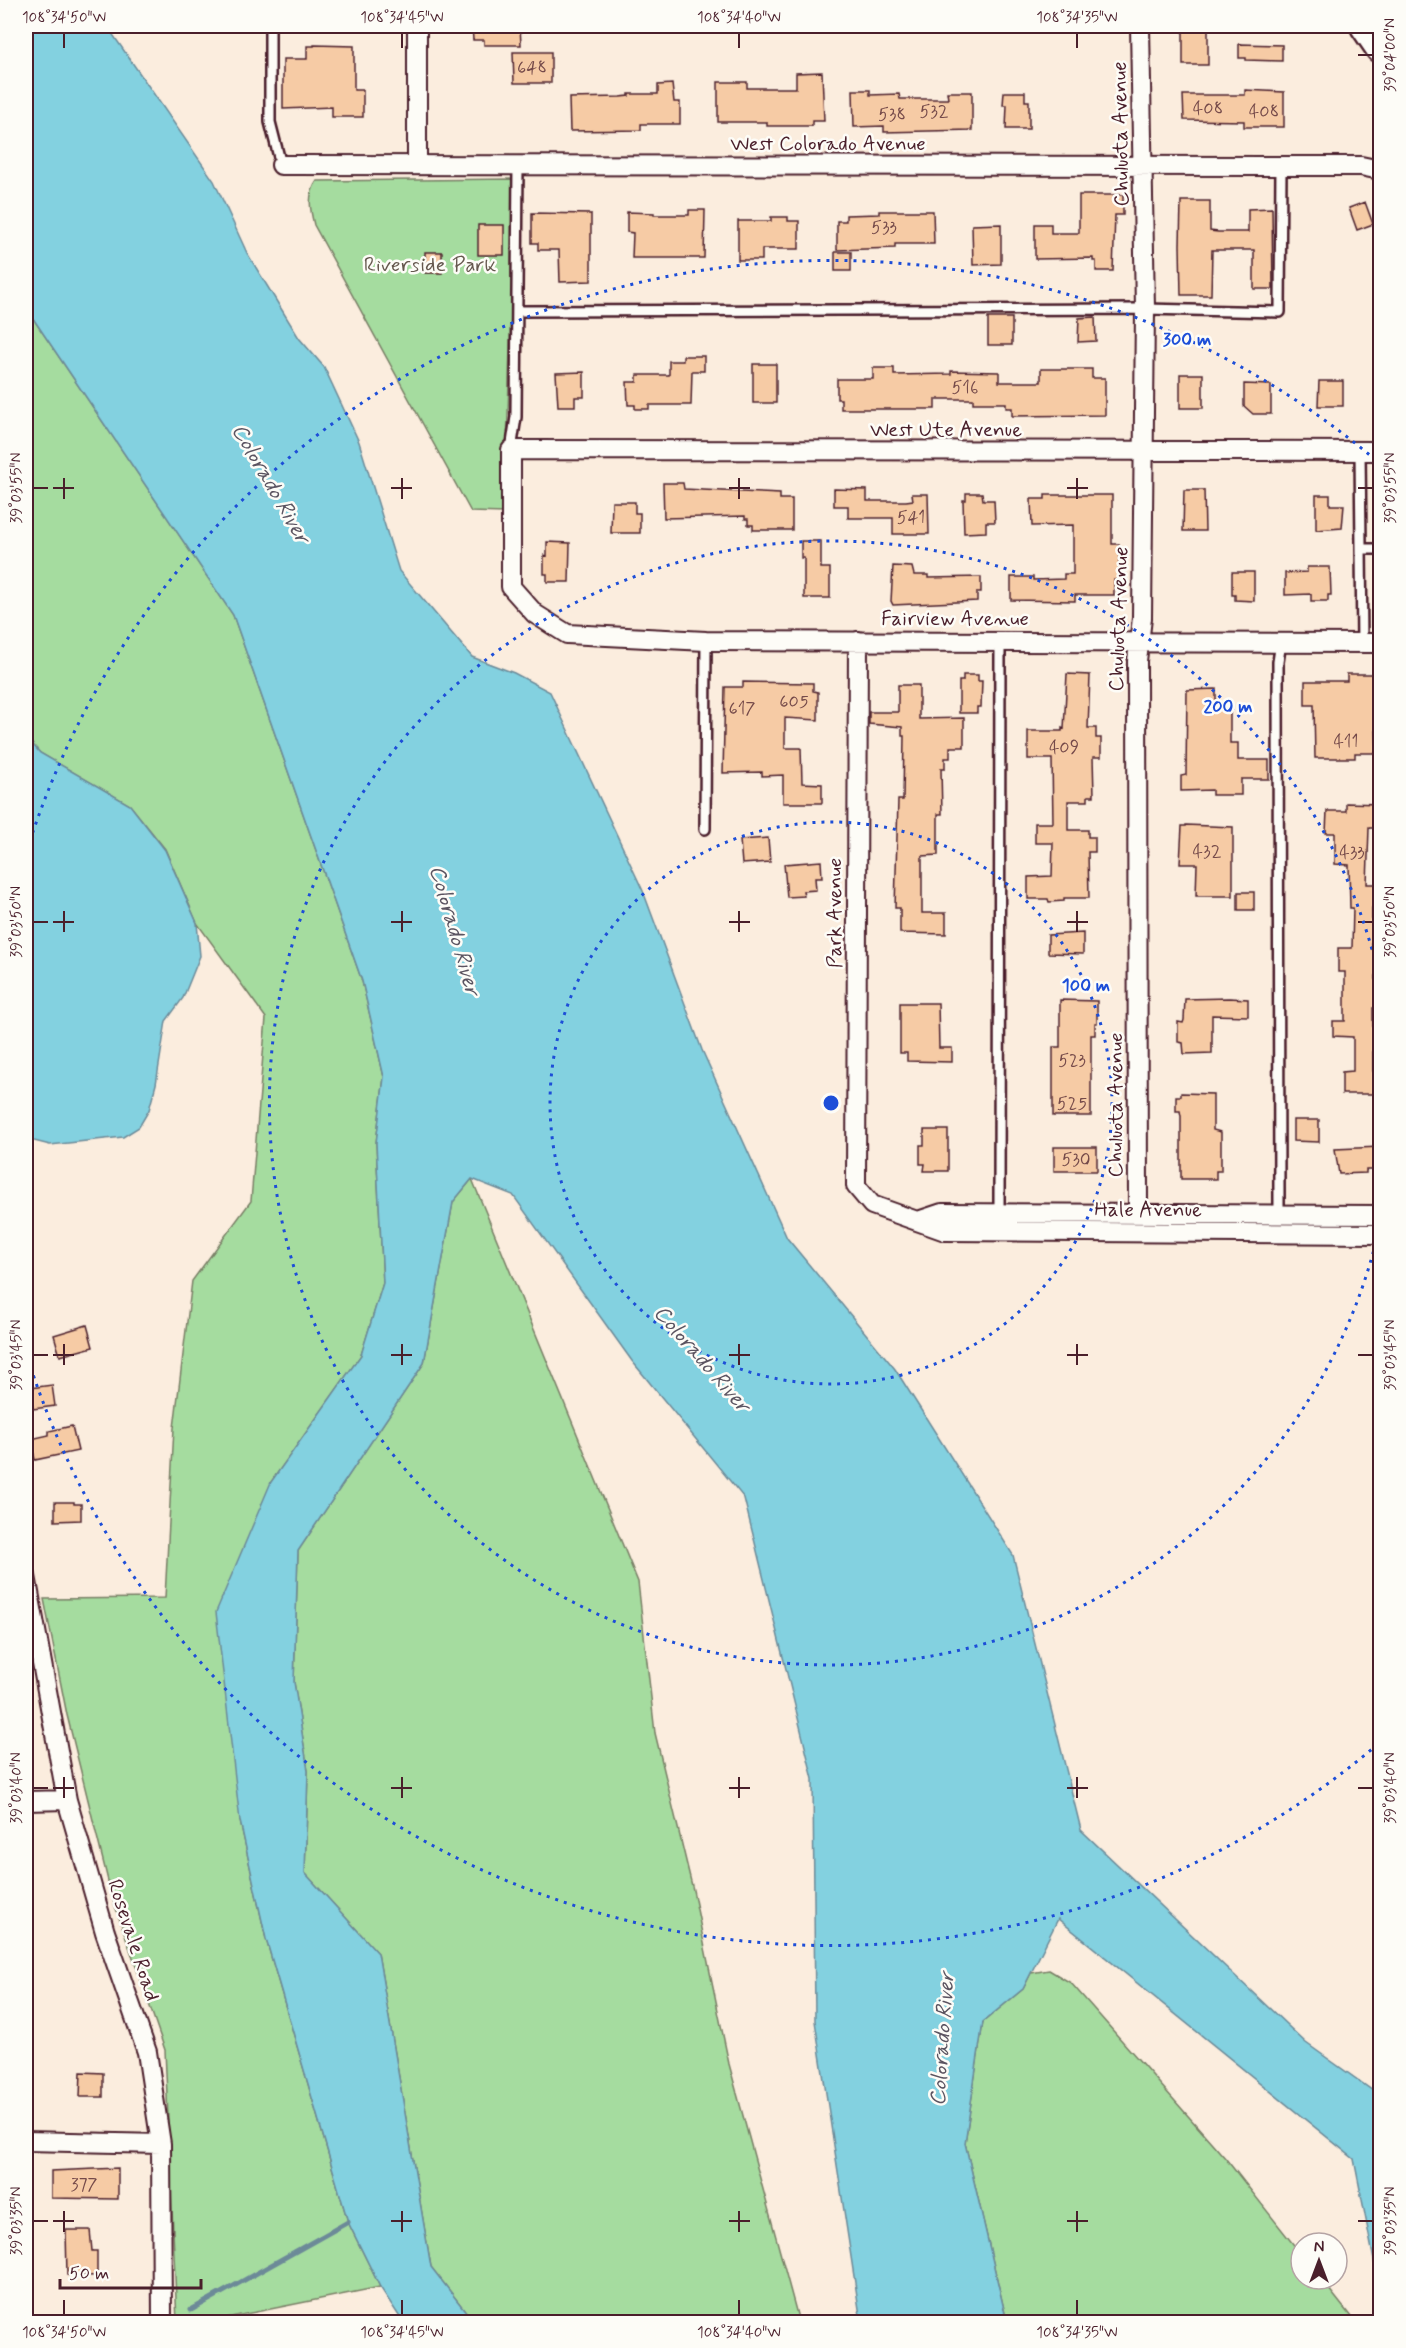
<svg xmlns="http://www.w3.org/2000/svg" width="1406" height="2348" viewBox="0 0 1406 2348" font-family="Mynerve,sans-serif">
<rect width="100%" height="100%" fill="#fbedde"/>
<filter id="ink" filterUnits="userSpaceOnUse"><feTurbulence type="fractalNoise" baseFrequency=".0167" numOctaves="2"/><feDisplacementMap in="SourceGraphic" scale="12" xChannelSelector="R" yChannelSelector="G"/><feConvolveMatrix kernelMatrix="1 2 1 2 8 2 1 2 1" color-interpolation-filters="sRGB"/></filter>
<g filter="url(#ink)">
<!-- green -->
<path fill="#a5dc9f" stroke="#787e65" stroke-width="1.5" d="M515,179L505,513L471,512L314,225C310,209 307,195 317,181Z
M26,308L233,615L362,981L384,1077L376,1143L383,1283L361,1355L271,1482L240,1821L266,1939L348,2222L380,2287L206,2322H177L165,2050L112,1897L67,1715L44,1599L165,1598L174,1428L192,1281L251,1201L266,1018L197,923L165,849L130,805L40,753L26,737Z
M472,1179L638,1582L655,1733L693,1890L729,2064L799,2322H474L431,2267L378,1953L305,1873L308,1771L294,1682L298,1551L424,1363L453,1202Z
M1049,1970L1071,1983L1226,2159L1301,2254V2279H1321L1355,2322H1007L965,2143L983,2022L1023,1989L1031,1973Z"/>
<!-- water -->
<path fill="#83d1e0" stroke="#6c8a98" stroke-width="1.5" d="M26,26H107L214,181L247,253L299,338L324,367L359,442L399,571L472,657L514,673L550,692L643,891L702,1050L787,1238L895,1369L1013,1555L1081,1830L1306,2043L1380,2096V2291L1354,2159L1058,1919L1023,1989L983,2022L965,2143L1007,2322H861L815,2021L813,1779L744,1498L632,1361L513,1195L472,1179L453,1202L424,1363L298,1551L294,1682L308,1771L305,1873L378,1953L431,2267L474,2322H403L380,2287L348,2222L266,1939L240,1821L216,1612L271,1482L361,1355L383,1283L376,1143L384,1077L362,981L233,615L26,308Z
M26,737L40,753L130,805L165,850L197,923L200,956L183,998L166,1021L156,1084L149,1110L139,1127L123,1137L50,1145L26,1139Z"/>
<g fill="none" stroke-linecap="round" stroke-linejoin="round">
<!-- stream -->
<path stroke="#6c8a98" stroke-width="5" d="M191,2310L348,2222"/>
</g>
<!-- building -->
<path fill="#f6cba5" stroke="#4a1f2b" stroke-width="1.5" d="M472,26H520L521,45H484V40H473Z
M1183,26H1208V65H1183Z
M1239,44L1282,45V61L1246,60V58H1239Z
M314,45L354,46V90H363V117H332V107L283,109V59H307V46H314Z
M513,52H551V83H514Z
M822,72L824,121H812V126H767V122H718V82H747V88H796V73Z
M672,84L674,102H680V124H641V130L570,131L569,98L620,97L629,96V94H658V85Z
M853,90H870V95L899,94L900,99H948L947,92H972V130L884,132V126L854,127Z
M1245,90L1284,92V127H1244V121L1184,120L1183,95H1245Z
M1004,92H1025V101H1029V129H1006L1007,105H1003Z
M1079,195H1123V215H1115L1113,271H1096V261H1093V258L1035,259V224H1051V233H1079Z
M1181,201H1210V231L1218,232H1248V209L1272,208L1273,289H1254V250H1212L1211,295H1181L1180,245Z
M1365,202L1373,224L1357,230L1349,208Z
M689,210H705L704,258H632L633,233L627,232V212L654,213V215H689Z
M879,211H933L934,244H895V248L837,250V221H846V215L879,214Z
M532,213L591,214V281L560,282L559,250H538V243H532Z
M771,217H788V221H799V249H762V260H738V221H771Z
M1001,224V264L973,265L972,225Z
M478,225H504V255H478Z
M425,252H442V273H425Z
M835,252H851V271H835Z
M1095,317L1096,341L1078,342L1079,318Z
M988,318H1012V345H988Z
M683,356H704V371H692L691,405H649V409H635V405H628L627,382H637V375H669V361H683Z
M753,364H776V403H753Z
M873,368H894V375L951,374V371L999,372V382H1041V369H1092V378H1105V415L1012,416V408H1006V403H973V399H935V409H841V399H837V379H873Z
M584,372V397H575V406H558L556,373Z
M1180,374H1203V408H1180Z
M1319,381H1343V406H1318Z
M1244,384L1271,385V414H1253L1244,406Z
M663,483H683L684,489L780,494V499H792V530H753V525H748V519H745V516L664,518Z
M834,489L867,490V501H906L913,500L912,494H928L929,534H893V518H848V506H834Z
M1184,490H1204L1205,531H1183Z
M966,493H982L983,500H994L995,522H986V532L964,533L963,500H966Z
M1045,495H1112V544H1119V580H1114V595H1075V601L1011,600V577H1033V580L1064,579V574H1073V525L1032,526L1031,499H1045Z
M1316,495H1330V505H1344L1342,528L1316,530Z
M612,502H635V513H640V533H611Z
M801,541H821V568H830V598H804V558H801Z
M547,542L570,543L569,582H547V574H544V555L547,556Z
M893,566L912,567L914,575H928V578L981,577V592H977V601L893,605L891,601Z
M1307,567H1330L1331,595H1328V601H1311V594L1285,595V573L1307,572Z
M1232,572H1254V601L1235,600V595H1232Z
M1067,674L1090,675L1088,728H1096V738H1101V757H1093L1094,796H1088V801H1068V830H1088V837H1095V852H1088L1089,898H1064V901L1049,902L1048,899H1028V877L1052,876L1053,843H1035V823H1053L1052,759H1028V731H1062V728L1064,729Z
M1347,674H1374L1377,753H1355V758H1315L1314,705H1305V681H1347Z
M963,675H978V681H982L981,707H977V713H959V681H963Z
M743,682L813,683V691L818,692V720L785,718V748H801L802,783L822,784V803H783V775L762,776V772L723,773L725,687H743Z
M898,685H919V719L964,718V747H950V758H945V769H941L942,814H938V855L922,856V913H946V934L900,933V908H895L898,800H903L904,736H902V727L869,724V712H898Z
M1216,689V707H1230V743H1238V760H1269V779H1241V795H1212V790L1181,791V776L1186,775L1187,690Z
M1346,803L1380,804V828H1369L1367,884H1380V908H1372V949H1376V986H1380V1007L1373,1008V1071H1377V1094H1342V1072L1353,1071V1037L1333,1036V1021H1345V972H1338V948H1352L1353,908H1350L1349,865L1335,864V833H1326L1327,811H1346Z
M1186,825L1233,827V896H1196L1197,864H1180L1182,826H1186Z
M768,838L770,862L742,864L740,840Z
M821,861L822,878H815L816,890L803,891L804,896L787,897L784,864Z
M1238,892H1254V910H1238Z
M1083,933V954L1048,953V935Z
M1229,998L1248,999V1016L1212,1015V1053L1184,1054L1183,1043L1178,1042V1022L1183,1023L1184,1020L1185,999Z
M1060,1000L1097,1001V1023H1095V1035H1091V1116H1053V1047H1060Z
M900,1003H938L939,1048H952V1062L907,1061V1053H900Z
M1181,1093L1213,1094V1130L1221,1132V1171H1216V1179H1181V1116L1180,1111H1176V1096H1181Z
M1293,1120H1319V1142L1293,1141Z
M924,1130H948V1171H924L925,1164H920V1145H924Z
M1054,1147H1097V1171H1054Z
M1380,1147V1170H1366V1173L1339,1174L1335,1149Z
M87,1325L93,1347L60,1356L54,1335Z
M52,1385L55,1406L33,1409L30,1388Z
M72,1426L78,1451L35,1460L31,1439L49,1435V1431Z
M55,1502H74V1504H81V1520L55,1521Z
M81,2072L103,2073V2097H80Z
M118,2168V2199L51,2198V2171Z
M66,2230H90L92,2251H97V2276L67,2275Z"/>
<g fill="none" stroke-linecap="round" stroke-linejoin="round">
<defs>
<path id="lane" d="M270,26V122L281,165
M518,311L1145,309L1280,312L1281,166
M511,450L516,417L518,165
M1360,451L1362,643
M1361,549H1380
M705,829L706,641
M999,1212L1000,641
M1279,1214L1278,662L1281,642"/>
<path id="street" d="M417,26V164
M281,165L1361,166L1380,170
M1380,451L511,450V587L535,614L567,634L706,641L1380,643
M858,641L856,1186L872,1205L945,1231L1380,1234
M1138,1213L1137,661L1142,618L1145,309L1140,26
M918,1221L942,1213L1380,1215
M26,1576L67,1800L105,1932L147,2052L161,2144L162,2322
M26,1801L67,1800
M26,2141L161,2144"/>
<path id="primary" d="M1365,26L1380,48"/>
</defs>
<!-- lane casing -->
<use href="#lane" stroke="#4a1f2b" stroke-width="14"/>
<!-- street casing -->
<use href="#street" stroke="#4a1f2b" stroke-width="22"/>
<!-- primary casing -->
<use href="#primary" stroke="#4a1f2b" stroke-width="33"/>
<!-- lane -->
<use href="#lane" stroke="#fdfcf7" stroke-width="9"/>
<!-- street -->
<use href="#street" stroke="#fdfcf7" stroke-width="18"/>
<!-- primary -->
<use href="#primary" stroke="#fdfcf7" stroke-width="28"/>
</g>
</g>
<!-- ticks -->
<path fill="none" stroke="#4a1f2b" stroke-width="2" d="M64,33V48M402,33V48M739,33V48M1077,33V48M1358,55H1373M64,478V499M402,478V499M739,478V499M1077,478V499M33,488H48M53,488H74M391,488H412M729,488H750M1067,488H1088M1358,488H1373M64,911V932M402,911V932M739,911V932M1077,911V932M33,922H48M53,922H74M391,922H412M729,922H750M1067,922H1088M1358,922H1373M64,1344V1365M402,1344V1365M739,1344V1365M1077,1344V1365M33,1355H48M53,1355H74M391,1355H412M729,1355H750M1067,1355H1088M1358,1355H1373M64,1777V1798M402,1777V1798M739,1777V1798M1077,1777V1798M33,1788H48M53,1788H74M391,1788H412M729,1788H750M1067,1788H1088M1358,1788H1373M64,2211V2232M402,2211V2232M739,2211V2232M1077,2211V2232M33,2221H48M53,2221H74M391,2221H412M729,2221H750M1067,2221H1088M1358,2221H1373M64,2300V2315M402,2300V2315M739,2300V2315M1077,2300V2315"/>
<!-- distance rings -->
<g fill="none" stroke="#1d4ed8" stroke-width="3" stroke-dasharray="3 6">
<circle cx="831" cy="1103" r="281"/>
<path d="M1380 1225A562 562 0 1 1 1380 981"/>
<path d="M1378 1744A843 843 0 0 1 27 1356M27 850A843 843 0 0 1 1378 462"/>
</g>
<g text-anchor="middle" stroke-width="5" stroke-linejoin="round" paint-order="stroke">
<!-- number labels -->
<g font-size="18" fill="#754a4a">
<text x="532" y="73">648</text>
<text x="1208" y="114">408</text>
<text x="934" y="117">532</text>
<text x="1264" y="117">408</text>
<text x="892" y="120">538</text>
<text x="884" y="233">533</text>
<text x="965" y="393">516</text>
<text x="911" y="523">541</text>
<text x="794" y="707">605</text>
<text x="742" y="714">617</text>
<text x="1346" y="747">411</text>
<text x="1064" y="753">409</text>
<text x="1207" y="857">432</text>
<text x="1352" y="858">433</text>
<text x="1072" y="1066">523</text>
<text x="1072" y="1109">525</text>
<text x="1076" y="1165">530</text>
<text x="84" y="2190">377</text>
</g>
<!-- street labels -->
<g font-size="21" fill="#4a1f2b" stroke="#fdfcf7">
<text transform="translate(1120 134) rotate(-91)" y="7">Chuluota Avenue</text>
<text x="828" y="150">West Colorado Avenue</text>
<text x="946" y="436">West Ute Avenue</text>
<text x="955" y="625">Fairview Avenue</text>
<text transform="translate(1118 619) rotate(-88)" y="7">Chuluota Avenue</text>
<text transform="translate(834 913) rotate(-90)" y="7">Park Avenue</text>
<text transform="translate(1115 1105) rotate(-90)" y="7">Chuluota Avenue</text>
<text x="1148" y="1216">Hale Avenue</text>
<text transform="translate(134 1940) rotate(72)" y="7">Rosevale Road</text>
</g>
<!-- park labels -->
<g font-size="21" fill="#65584e" stroke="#fdfcf7">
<text x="430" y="271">Riverside Park</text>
</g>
<!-- water labels -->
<g font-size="22" font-style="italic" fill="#5b5461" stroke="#fdfcf7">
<text transform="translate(272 483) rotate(60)" y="8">Colorado River</text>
<text transform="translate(456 930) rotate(74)" y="8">Colorado River</text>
<text transform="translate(703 1358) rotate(49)" y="8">Colorado River</text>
<text transform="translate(941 2039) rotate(-86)" y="8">Colorado River</text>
</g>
</g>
<circle cx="831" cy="1103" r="9" fill="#1d4ed8" stroke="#fdfcf7" stroke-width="3"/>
<g font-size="18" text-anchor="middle" font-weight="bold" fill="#1d4ed8" stroke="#fdfcf7" stroke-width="5" stroke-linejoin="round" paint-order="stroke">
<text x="1187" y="345">300 m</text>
<text x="1228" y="712">200 m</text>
<text x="1086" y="991">100 m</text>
</g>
<!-- margin -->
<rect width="1406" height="2348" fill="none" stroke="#fdfcf7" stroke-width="66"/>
<!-- north arrow -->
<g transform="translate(1319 2261)"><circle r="28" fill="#fdfcf7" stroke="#b5a4a5" stroke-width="1.5"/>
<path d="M0-4.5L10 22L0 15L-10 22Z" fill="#4a1f2b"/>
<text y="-9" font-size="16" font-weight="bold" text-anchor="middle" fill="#4a1f2b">N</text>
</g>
<!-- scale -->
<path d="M60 2279v9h141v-9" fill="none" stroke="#4a1f2b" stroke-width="3"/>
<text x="69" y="2279" font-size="18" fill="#4a1f2b" stroke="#fdfcf7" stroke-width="4.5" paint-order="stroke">50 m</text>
<rect x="33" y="33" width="1340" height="2282" fill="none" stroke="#4a1f2b" stroke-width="2"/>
<g font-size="15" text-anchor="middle" fill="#4a1f2b">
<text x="64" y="22">108°34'50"W</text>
<text x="402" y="22">108°34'45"W</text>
<text x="739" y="22">108°34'40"W</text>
<text x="1077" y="22">108°34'35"W</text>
<text transform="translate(1390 55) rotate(-90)" y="5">39°04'00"N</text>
<text transform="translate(16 488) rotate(-90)" y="5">39°03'55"N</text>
<text transform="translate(1390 488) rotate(-90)" y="5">39°03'55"N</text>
<text transform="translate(16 922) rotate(-90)" y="5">39°03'50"N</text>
<text transform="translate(1390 922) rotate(-90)" y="5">39°03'50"N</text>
<text transform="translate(16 1355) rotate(-90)" y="5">39°03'45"N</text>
<text transform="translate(1390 1355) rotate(-90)" y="5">39°03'45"N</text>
<text transform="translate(16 1788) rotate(-90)" y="5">39°03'40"N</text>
<text transform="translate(1390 1788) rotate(-90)" y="5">39°03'40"N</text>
<text transform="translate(16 2221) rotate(-90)" y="5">39°03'35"N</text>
<text transform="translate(1390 2221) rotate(-90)" y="5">39°03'35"N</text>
<text x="64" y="2337">108°34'50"W</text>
<text x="402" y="2337">108°34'45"W</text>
<text x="739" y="2337">108°34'40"W</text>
<text x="1077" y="2337">108°34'35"W</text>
</g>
</svg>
